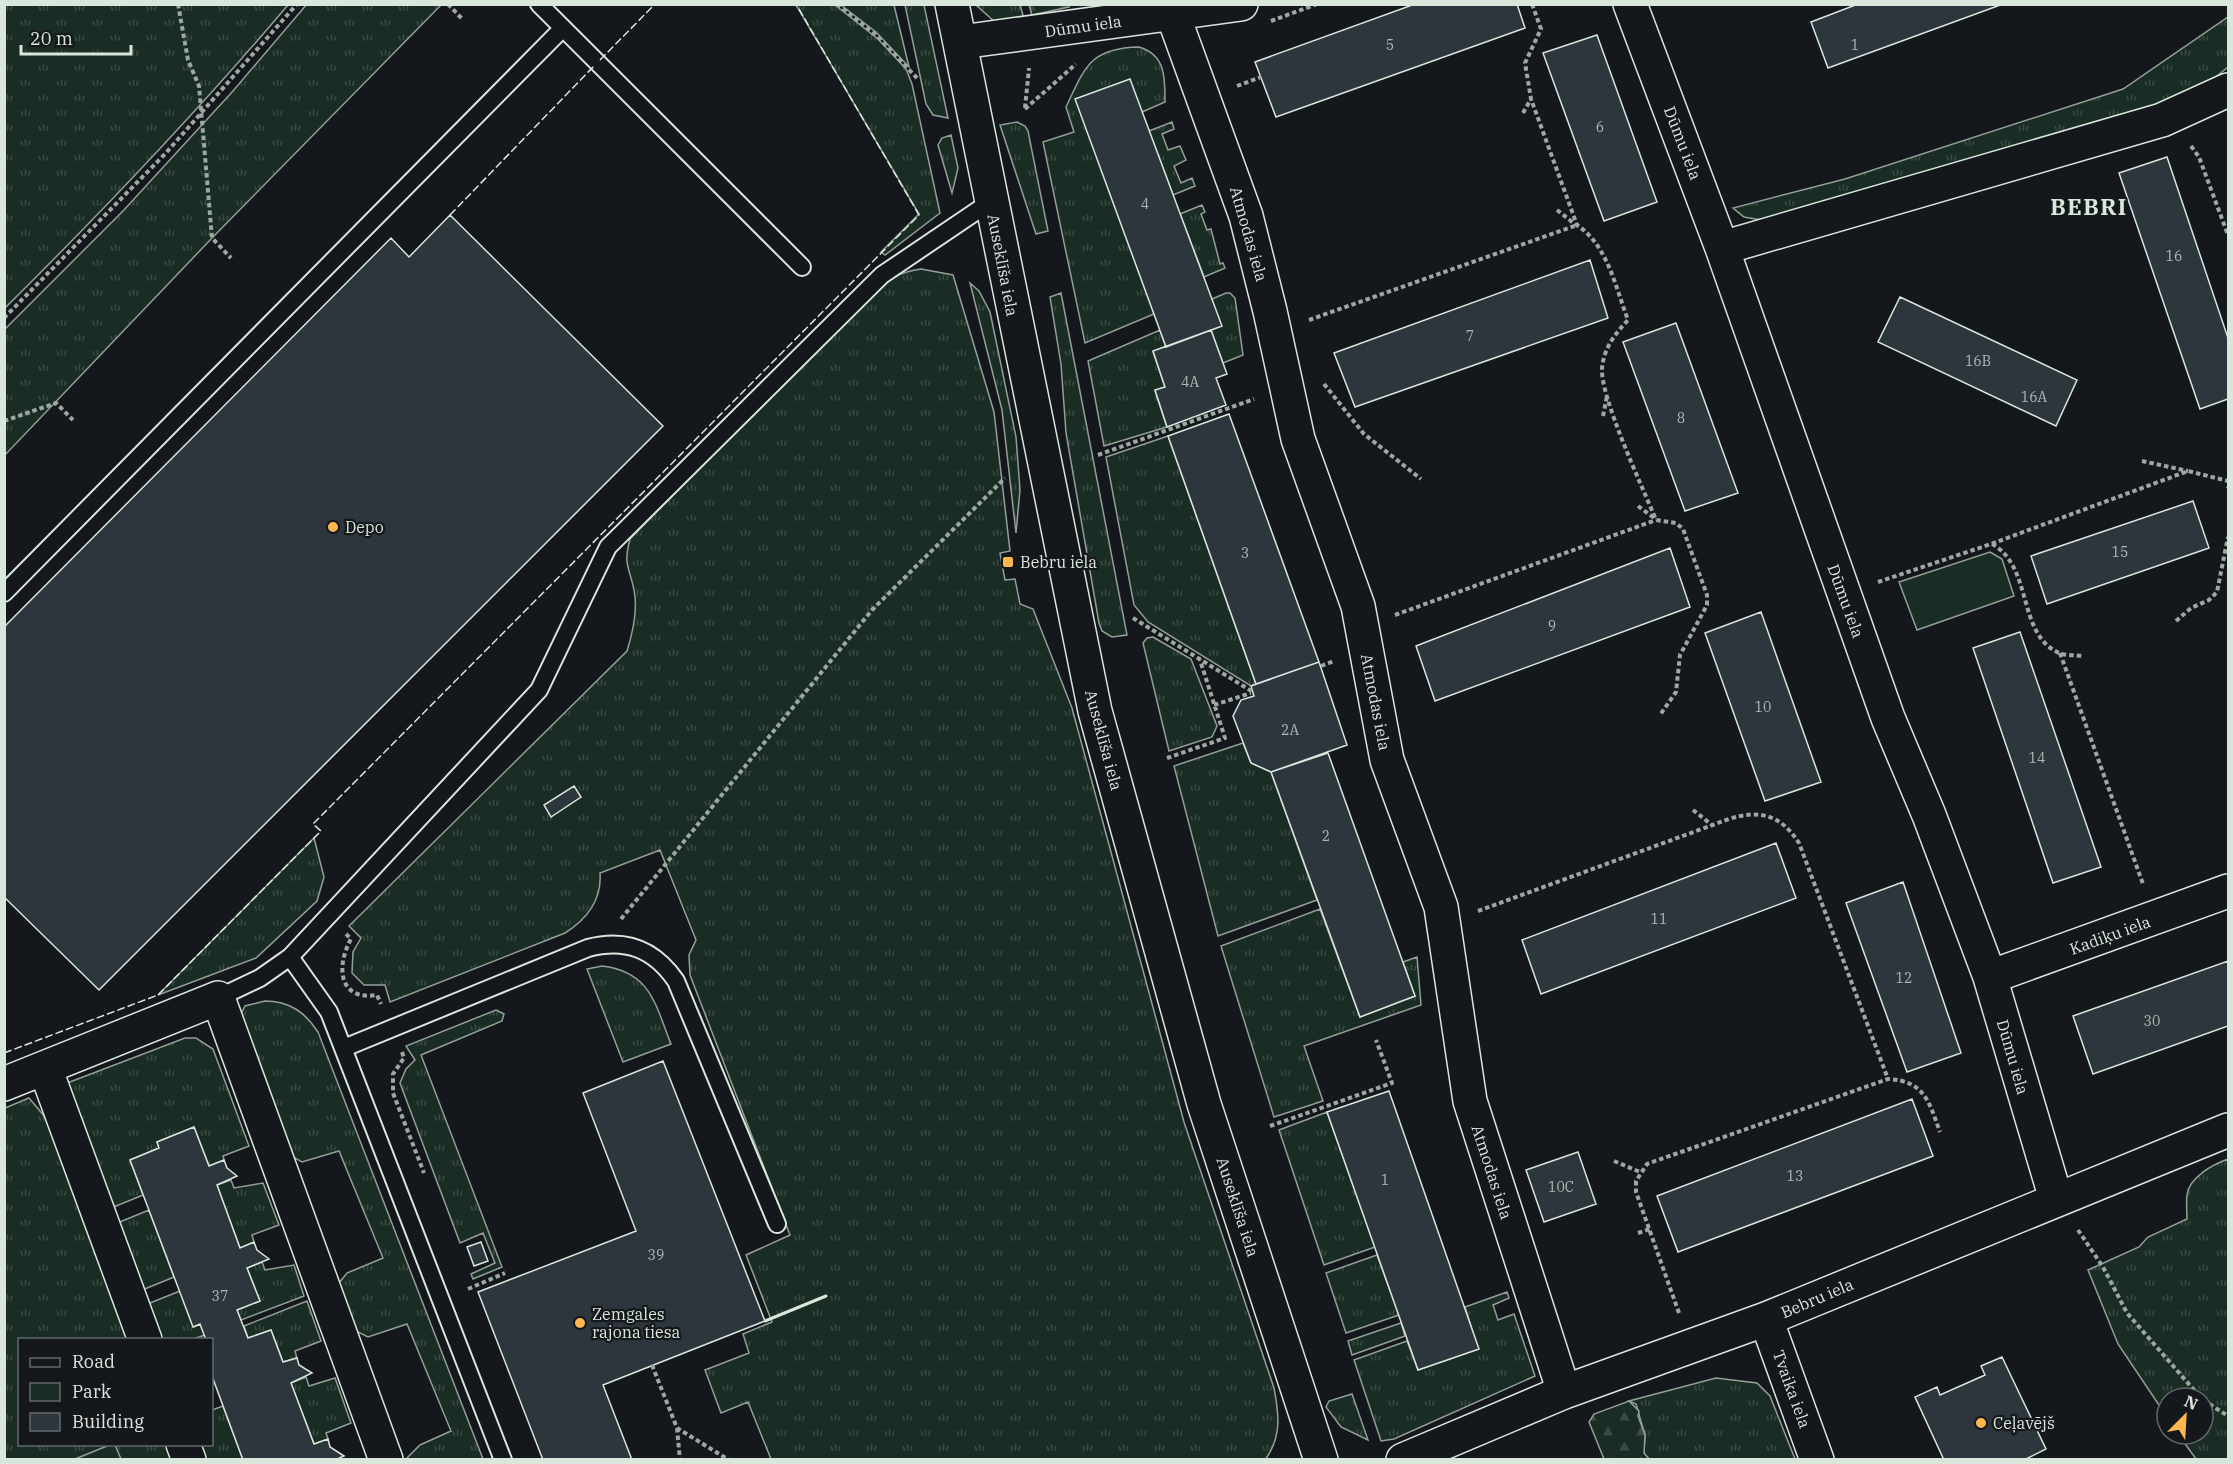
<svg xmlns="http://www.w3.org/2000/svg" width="2233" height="1464" viewBox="0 0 2233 1464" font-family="'IBM Plex Serif',serif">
<defs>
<pattern id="grass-tufts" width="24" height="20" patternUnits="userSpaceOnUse" patternTransform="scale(1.5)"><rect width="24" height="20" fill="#1a2d24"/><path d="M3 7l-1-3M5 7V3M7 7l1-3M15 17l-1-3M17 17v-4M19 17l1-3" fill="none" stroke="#3b4b43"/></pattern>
<pattern id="forest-firs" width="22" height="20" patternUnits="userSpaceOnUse" patternTransform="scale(1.5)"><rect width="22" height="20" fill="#1a2d24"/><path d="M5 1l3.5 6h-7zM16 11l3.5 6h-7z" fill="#3b4b43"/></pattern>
</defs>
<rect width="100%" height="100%" fill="#14181c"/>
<!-- grass -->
<path fill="url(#grass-tufts)" stroke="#939e99" stroke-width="1.5" d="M5,4L288,5C199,110 103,211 5,308Z
M307,4L441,5L212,238L5,455V329L123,211L233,91Z
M796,5H835L878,39L906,69L912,84L940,213L885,255L881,252L919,214Z
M841,5H894L909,67L876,32Z
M905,5H924L948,118L933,115L926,104Z
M976,5H1020L1026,26L996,23Z
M2228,17V67L2207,84L2161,104L1761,220L1744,217L1733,208L1845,179L2123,89Z
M1139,47C1166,55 1165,78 1165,102L1142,112L1154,314L1085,343L1043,142L1074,132L1066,107C1085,67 1090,48 1139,47Z
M1017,122L1025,126L1028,131L1048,231L1036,234L1000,125Z
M1172,122L1174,129L1162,134L1168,150L1180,146L1186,160L1174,166L1181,183L1192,178L1195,186L1173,195L1149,131Z
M951,135L958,168L952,193L938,145L942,138Z
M1202,205L1205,212L1201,214L1207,230L1211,229L1220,264L1223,263L1225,268L1204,277L1180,214Z
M921,269L953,275L994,412L1010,551L1000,553L1005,580L1015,579L1020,604L1033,609L1072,708L1184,1122L1274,1388C1279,1414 1282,1437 1265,1460L771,1459L748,1402L721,1413L705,1370L749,1353L743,1334L772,1322L746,1255L790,1235L690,975L689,955L696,940L660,850L600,873C602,900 587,919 565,933L390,1002L385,985H364L352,973L353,952L361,938L349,926L627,651C633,632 638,609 634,590C629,565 623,566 630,539L872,292C888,279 900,272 921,269Z
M970,283L979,291L990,312L1016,437L1020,490L1016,533L1002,410Z
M1061,293L1127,635L1112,637L1102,631L1099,623L1066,433L1061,364L1050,297Z
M1226,293H1230L1235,298L1243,355L1223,363L1211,330L1212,299Z
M1160,330L1166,347L1153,352L1165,387L1155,391L1167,427L1104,446L1088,361Z
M1168,436L1256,684L1251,686L1148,622L1134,605L1106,457Z
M1153,637L1191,659L1217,726L1212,737L1169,751L1143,643L1147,638Z
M1243,743L1251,763L1271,772L1317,900L1218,936L1174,766Z
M314,838L324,877L317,901L256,958L158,995Z
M1320,909L1360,1017L1415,996L1403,962L1417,957L1421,1005L1304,1046L1323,1101L1274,1117L1221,946Z
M602,966C651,972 655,1004 671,1044L623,1062L587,969Z
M265,1001C289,1001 305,1012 318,1032L483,1459H406L420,1445L451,1431L407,1324L368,1337L354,1330L339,1283L347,1273L383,1258L339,1151L302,1162L293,1157L241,1014L245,1006Z
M496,1010L504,1014L502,1021L421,1055L502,1267L473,1279L471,1274L495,1263L483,1233L460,1243L400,1083L406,1069L415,1060L406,1046Z
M185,1038H196L213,1049L249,1146L223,1156L224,1160L209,1166L194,1127L157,1142L159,1148L130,1160L143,1195L104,1211L62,1085Z
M29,1098L45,1117L131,1339L20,1340V1444L171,1445L177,1459L5,1460V1108Z
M1327,1112L1375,1247L1324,1265L1279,1130Z
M2228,1159V1459H2196L2178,1434H2203V1398H2167V1417L2118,1344L2088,1270L2139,1247L2148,1237L2187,1219C2187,1211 2186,1202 2187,1195C2189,1177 2214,1164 2228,1159Z
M231,1180L234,1188L263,1183L279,1225L252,1235L254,1242L240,1248L217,1185Z
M149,1210L174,1277L135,1293L110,1226Z
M1377,1255L1399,1315L1346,1333L1326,1273Z
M262,1262L265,1270L294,1265L304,1296L241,1320L237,1310L260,1301L247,1268Z
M180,1291L194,1327L200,1324L205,1335L193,1339H153L140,1307Z
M1507,1292L1509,1298L1493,1305L1498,1320L1514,1314L1535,1376L1394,1439L1381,1441L1354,1360L1407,1341L1418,1370L1478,1349L1465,1307Z
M307,1301L321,1341L295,1351L297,1358L283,1362L271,1330L248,1338L244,1326Z
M1401,1323L1405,1336L1352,1355L1348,1341Z
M306,1377L309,1386L335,1378L351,1423L326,1433L328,1439L314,1444L291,1383Z
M1716,1378L1757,1383L1770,1396L1795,1459H1649L1644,1453L1645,1435L1636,1404L1629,1401Z
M1352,1394L1368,1440L1341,1427L1326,1407L1329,1401Z
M223,1406L243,1459H198L193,1445L212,1444V1410Z"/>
<!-- forest -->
<path fill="url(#forest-firs)" stroke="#939e99" stroke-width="1.5" d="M1029,5H1068L1069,7L1032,15Z
M1629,1401L1639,1411L1638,1416L1645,1435L1644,1453L1649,1459H1604L1589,1422L1594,1414Z"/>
<!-- park -->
<path fill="#1a2d24" stroke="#939e99" stroke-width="1.5" d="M1990,552L2002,559L2014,596L1917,630L1899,582Z
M112,1444L115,1445L121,1459H75Z"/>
<!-- building -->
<path fill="#2c363c" stroke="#d8e6dc" stroke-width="1.5" d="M1415,4H1517L1525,28L1276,117L1255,62Z
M1858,4H2003L1828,68L1811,22Z
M1597,35L1657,202L1604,221L1543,53Z
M1130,79L1222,326L1166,347L1075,99Z
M2167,157L2228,338V399L2200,409L2119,173Z
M450,215L663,426L99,990L4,897V627L391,238L409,257Z
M1590,260L1608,318L1355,407L1334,353Z
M1900,297L2077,380L2056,426L1878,342Z
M1676,323L1738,493L1685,511L1623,342Z
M1211,330L1227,374L1216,378L1226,405L1167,427L1155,390L1165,387L1153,351Z
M1229,414L1319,662L1256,684L1168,436Z
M2193,501L2209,548L2047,604L2031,556Z
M1670,548L1690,607L1435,701L1416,646Z
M1761,612L1821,782L1765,801L1705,633Z
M2020,632L2101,867L2053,883L1973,648Z
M1319,662L1347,745L1271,772L1251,763L1233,716L1241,700L1254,696L1251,686Z
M1328,753L1415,996L1360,1017L1271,772Z
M574,786L581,797L551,817L544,805Z
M1776,843L1796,898L1541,994L1522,940Z
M1903,882L1961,1053L1907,1072L1846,903Z
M2228,961V1026L2093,1074L2073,1016Z
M663,1061L765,1321L603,1385L632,1460H543L478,1292L636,1231L583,1093Z
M1389,1091L1479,1349L1418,1370L1327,1112Z
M1912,1099L1933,1156L1678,1252L1657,1196Z
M194,1127L209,1166L224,1160L227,1168L237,1176L217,1185L240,1248L254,1242L257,1250L269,1259L247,1268L260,1301L237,1310L248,1338L271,1330L283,1362L297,1358L299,1365L312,1373L291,1383L314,1444L328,1439L330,1447L344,1456L335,1460H243L212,1376V1340H206L200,1324L193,1327L130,1160L159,1148L157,1142Z
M1578,1152L1596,1204L1544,1222L1526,1170Z
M481,1242L488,1261L474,1266L467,1247Z
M2002,1357L2046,1449L2024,1460H1944L1915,1397L1937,1387L1940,1395L1985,1375L1981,1366Z"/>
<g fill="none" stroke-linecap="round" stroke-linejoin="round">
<defs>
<path id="lane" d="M539,4L802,267
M4,593L563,28
M290,957L329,1012L503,1460
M218,998L260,978L290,957L539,690L608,547L882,275L990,202
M344,1048L588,948C626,938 654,949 676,981L777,1224"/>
<path id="street" d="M1630,4L1722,248L1888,718L1929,815L1990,977L2056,1199
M1173,15L1246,216L1270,311L1298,439L1358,606L1387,760L1441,907L1470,1101L1564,1392
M961,42L1241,4
M1722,248L2162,120L2228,90
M1990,977L2228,891
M45,1068L145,1340
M4,1084L218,998L386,1460
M1766,1319L1817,1460
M183,1444L189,1460
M1403,1460L1564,1392L1766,1319L2228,1130"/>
<path id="secondary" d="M952,4L1095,711L1204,1104L1321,1460"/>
</defs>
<!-- lane casing -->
<use href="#lane" stroke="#d8e6dc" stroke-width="20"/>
<!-- street casing -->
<use href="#street" stroke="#d8e6dc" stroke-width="36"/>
<!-- secondary casing -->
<use href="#secondary" stroke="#d8e6dc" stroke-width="36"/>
<!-- path -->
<path stroke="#9da8a2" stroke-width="4" stroke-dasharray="4.5 3" stroke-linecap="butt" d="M178,4L188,60L199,86L212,238L231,258
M448,4L463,20
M837,4L877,36L917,78
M1532,4L1541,29L1525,63L1531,99L1577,225C1608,246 1615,286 1628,320C1615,334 1604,348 1602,368C1600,397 1643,488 1656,520L1676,523L1683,529L1707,595V605L1680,655L1676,692L1660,715
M1271,21L1317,4
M1237,86L1261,77
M1025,108L1029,68
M1025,109L1076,64
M1523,113L1531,99
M2191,146L2199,157L2228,235
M1557,210L1576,225
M4,318L165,154L297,4
M1309,320L1577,225
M1324,384L1364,434L1421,479
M1603,416L1607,396
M4,421L56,403L73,420
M1098,455L1254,399
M2142,461L2188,471
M2228,487V488
M1638,506L1654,518
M1992,544C2033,567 2017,632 2057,652C2064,656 2076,655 2084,656
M1878,582L1991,544L2188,471L2228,481
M1395,615L1656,520
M1133,618L1253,692
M2176,621L2191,608L2209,600L2217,592L2228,537
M2060,653L2143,884
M1321,666L1334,661
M1214,705L1251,693
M1167,758L1225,738L1200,660
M1693,810L1712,825
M1478,911L1729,819C1760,809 1781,815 1799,843L1888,1079
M621,919L872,610L1005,478
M346,934L351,939C336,966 338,1001 377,995L381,1004
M402,1052L404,1058L393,1074V1093L424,1173
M1270,1126L1392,1083L1376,1040
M1614,1161L1640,1172
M2078,1230L2103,1267L2127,1313L2201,1398
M1638,1233L1650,1229
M468,1289L505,1273
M1679,1313L1636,1192V1181L1647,1164L1888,1079C1925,1081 1929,1102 1940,1132
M652,1365L677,1428L729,1460
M2203,1400L2228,1416
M677,1428L680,1460"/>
<!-- lane -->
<use href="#lane" stroke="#14181c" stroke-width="16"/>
<!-- street -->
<use href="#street" stroke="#14181c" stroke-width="33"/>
<!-- secondary -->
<use href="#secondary" stroke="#14181c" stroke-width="33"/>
<!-- fence -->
<path stroke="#d8e6dc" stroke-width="1.5" stroke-dasharray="8 3" stroke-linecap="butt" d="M600,60L655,4
M450,215L594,66
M4,1053L158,995L321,831L313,824L919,215L796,4"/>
<!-- wall -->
<path stroke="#d8e6dc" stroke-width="3" d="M765,1321L826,1296"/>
</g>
<!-- markers -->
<g fill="#ffb74d" stroke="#14181c" stroke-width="2">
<circle cx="333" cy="527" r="6"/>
<rect x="1002" y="556" width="12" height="12" rx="3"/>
<circle cx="580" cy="1323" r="6"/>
<circle cx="1981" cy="1423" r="6"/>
</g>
<g text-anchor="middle" stroke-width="4.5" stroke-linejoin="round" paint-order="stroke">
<!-- number labels -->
<g font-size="14" fill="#adbab4">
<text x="1390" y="50">5</text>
<text x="1855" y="50">1</text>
<text x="1600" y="132">6</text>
<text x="1145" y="209">4</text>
<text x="2174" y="261">16</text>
<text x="1470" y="341">7</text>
<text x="1978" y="366">16B</text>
<text x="1190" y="387">4A</text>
<text x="2034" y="402">16A</text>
<text x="1681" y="423">8</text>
<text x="2120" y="557">15</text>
<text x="1245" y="558">3</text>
<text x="1552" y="631">9</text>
<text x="1763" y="712">10</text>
<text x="1290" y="735">2A</text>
<text x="2037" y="763">14</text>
<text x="1326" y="841">2</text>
<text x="1659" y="924">11</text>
<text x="1904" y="983">12</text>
<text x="2152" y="1026">30</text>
<text x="1795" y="1181">13</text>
<text x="1385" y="1185">1</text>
<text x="1561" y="1192">10C</text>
<text x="656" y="1260">39</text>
<text x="220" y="1301">37</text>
</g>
<!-- street labels -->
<g font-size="16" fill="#d8e6dc" stroke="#14181c">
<text transform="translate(1083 26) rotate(-8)" y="6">Dūmu iela</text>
<text transform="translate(1683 143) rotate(69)" y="6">Dūmu iela</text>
<text transform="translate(1249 234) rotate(74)" y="6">Atmodas iela</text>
<text transform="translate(1003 265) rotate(79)" y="6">Auseklīša iela</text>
<text transform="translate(1846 601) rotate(70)" y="6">Dūmu iela</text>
<text transform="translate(1376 702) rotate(79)" y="6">Atmodas iela</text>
<text transform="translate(1104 740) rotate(75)" y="6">Auseklīša iela</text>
<text transform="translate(2110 935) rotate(-20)" y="6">Kadiķu iela</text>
<text transform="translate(2013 1057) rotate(74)" y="6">Dūmu iela</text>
<text transform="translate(1492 1172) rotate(72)" y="6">Atmodas iela</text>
<text transform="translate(1238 1207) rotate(72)" y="6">Auseklīša iela</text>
<text transform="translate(1817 1298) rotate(-23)" y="6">Bebru iela</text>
<text transform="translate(1792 1389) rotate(70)" y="6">Tvaika iela</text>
</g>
<!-- poi labels -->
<g font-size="16" fill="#d8e6dc" stroke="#14181c" text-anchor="start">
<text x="345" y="533">Depo</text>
<text x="1020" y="568">Bebru iela</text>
<text x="592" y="1320">Zemgales<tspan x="592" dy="18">rajona tiesa</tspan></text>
<text x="1993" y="1429">Ceļavējš</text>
</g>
<!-- district labels -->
<g font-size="22" font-weight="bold" letter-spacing="1.5" fill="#d8e6dc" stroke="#14181c">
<text x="2089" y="215">BEBRI</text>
</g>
</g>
<!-- border -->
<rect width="2233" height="1464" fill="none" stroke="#d8e6dc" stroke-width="12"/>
<!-- legend -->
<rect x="18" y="1338" width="195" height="108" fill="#14181c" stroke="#626a69" stroke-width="1.5"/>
<rect x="30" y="1358" width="30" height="9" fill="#14181c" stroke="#626a69" stroke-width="1.5"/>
<text x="72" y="1368" font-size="18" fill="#d8e6dc">Road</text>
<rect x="30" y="1383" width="30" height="18" fill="#1a2d24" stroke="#626a69" stroke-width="1.5"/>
<text x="72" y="1398" font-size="18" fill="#d8e6dc">Park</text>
<rect x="30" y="1413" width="30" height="18" fill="#2c363c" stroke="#626a69" stroke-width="1.5"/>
<text x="72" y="1428" font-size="18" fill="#d8e6dc">Building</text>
<!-- north arrow -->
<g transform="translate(2185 1416) rotate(24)"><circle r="28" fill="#14181c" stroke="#626a69" stroke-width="1.5"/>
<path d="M0-4.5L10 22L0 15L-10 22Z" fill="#ffb74d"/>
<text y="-9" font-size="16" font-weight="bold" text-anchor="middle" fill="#d8e6dc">N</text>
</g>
<!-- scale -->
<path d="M21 45v9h110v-9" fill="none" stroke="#d8e6dc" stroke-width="3"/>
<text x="30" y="45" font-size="18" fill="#d8e6dc" stroke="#14181c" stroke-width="4.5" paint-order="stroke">20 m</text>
</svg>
